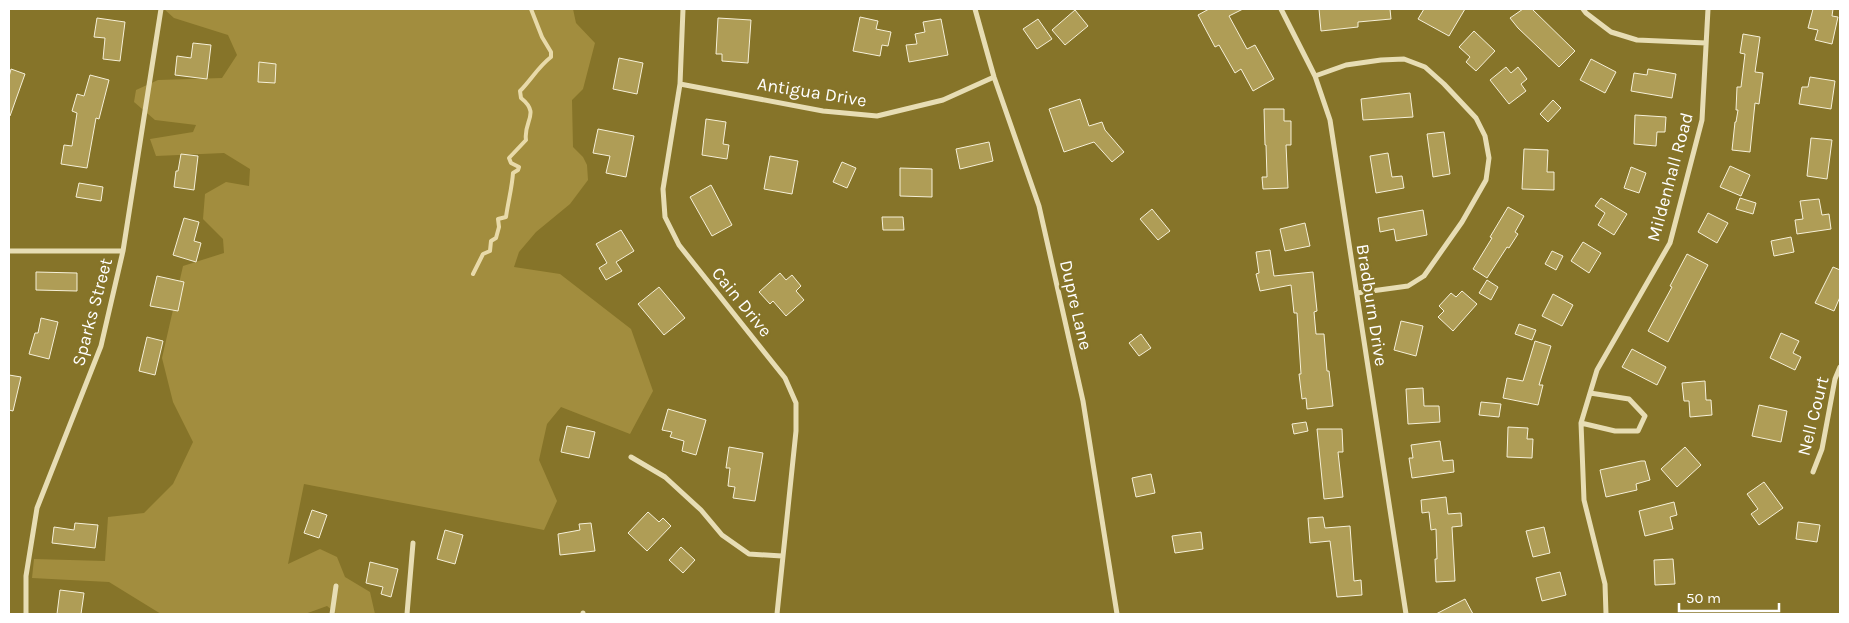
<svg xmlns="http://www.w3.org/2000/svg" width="1849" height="623" viewBox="0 0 1849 623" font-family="Karla,sans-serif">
<rect width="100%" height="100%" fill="#867429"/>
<!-- green -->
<path fill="#a28d3e" d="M164,9H573L576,23L595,43L583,89L572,100L573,147L583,157L587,165L588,180L570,204L536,232L519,252L514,267L560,274L631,329L653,391L630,434L561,407L547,424L539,460L557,501L544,530L304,484L288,564L320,549L337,557L345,577L370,592L375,614H337L327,606L305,614H161L109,582L32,578L34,559L105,561L108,517L144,513L173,484L193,442L173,402L162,358L183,266L224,253L223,239L203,219L205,194L226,182L249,186L250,169L224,153L156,156L150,139L193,132L196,125L155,120L134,102L136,90L158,80L222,78L237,55L228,35L174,18Z"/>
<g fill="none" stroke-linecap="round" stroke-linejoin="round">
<!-- stream -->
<path stroke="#e8daa9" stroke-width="4" d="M473,274L483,254L490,251L491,241L496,238L499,227L498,219L506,217C508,202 512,188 513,173L518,170L519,167L511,163L509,158L526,140C523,121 541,114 521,98L520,91C531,80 538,67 551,57V52L542,37L531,9"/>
</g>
<!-- building -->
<path fill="#af9d56" stroke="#f6f0d8" d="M1209,9H1243L1229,16L1247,49L1255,45L1274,79L1253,91L1241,69L1235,73L1219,45L1215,47L1198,15Z
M1319,9H1390L1391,19L1358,22V27L1321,31Z
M1424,9H1465L1449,36L1418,19Z
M1523,9H1532L1575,51L1559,67L1518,28L1510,18Z
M1813,9H1833L1832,16L1838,17L1832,44L1815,40L1818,30L1808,28Z
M1075,10L1088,26L1065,45L1052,30Z
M860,17L878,21L876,29L891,32L888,46L882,45L880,56L853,51Z
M97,18L125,22L120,61L103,59L105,38L94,37Z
M718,18L751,20L748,63L722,61V54H716Z
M941,19L948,55L909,62L906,45L917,44L915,34L925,32L923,22Z
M1038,19L1052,39L1037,49L1023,29Z
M1474,31L1495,51L1476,71L1466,62L1470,57L1459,47Z
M1743,34L1760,37L1755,72L1763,73L1759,104L1755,103L1750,152L1732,150L1735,122H1736L1738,110H1736L1737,87H1741L1745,54L1740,53Z
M193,43L211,45L207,79L175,75L177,56L191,58Z
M619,58L643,63L637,94L613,89Z
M1591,59L1616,72L1605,93L1580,80Z
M259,62L276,64L275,83L258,82Z
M1506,67L1511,73L1518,67L1527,79L1521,84L1526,91L1509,104L1490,80Z
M11,69L25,74L10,116H9V77Z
M1648,69L1676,74L1672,98L1631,91L1634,73L1647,75Z
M90,75L109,80L99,119L96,118L87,168L61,164L64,145L72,146L77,113L72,111L77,94L84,96Z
M1810,77L1835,81L1831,109L1799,104L1802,87H1808Z
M1410,93L1413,117L1363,120L1361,99Z
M1080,99L1089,126L1102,122L1105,130L1124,152L1112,162L1094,142L1064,152L1049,109Z
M1553,100L1561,108L1548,122L1540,114Z
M1264,109H1284V121H1291V145H1286L1288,188L1263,189L1262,177H1267L1266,145H1265Z
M1635,115L1666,117L1665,132H1657L1656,146L1634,144Z
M706,119L726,122L723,144L729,145L727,159L702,155Z
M598,129L634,136L626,177L606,173L610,156L593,153Z
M1444,132L1450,174L1433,177L1427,134Z
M1811,138L1832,140L1827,179L1807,176Z
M989,142L993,161L960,169L956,149Z
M1524,149L1548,150L1547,172H1554V190L1522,189Z
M1388,153L1392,177L1402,176L1404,188L1376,193L1370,156Z
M181,154L198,156L194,190L174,187L176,171H178Z
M770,156L798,161L792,194L764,189Z
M842,162L856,168L847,188L833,182Z
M1730,166L1750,175L1741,196L1720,187Z
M1631,167L1646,173L1639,193L1624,188Z
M900,168L932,169V197L900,196Z
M79,183L103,187L101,201L76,197Z
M711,185L732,225L712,236L690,197Z
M1601,198L1627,214L1614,235L1598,225L1605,213L1595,206Z
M1740,198L1756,203L1753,214L1736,209Z
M1819,199L1822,215L1829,214L1831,229L1797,234L1795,220L1803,219L1800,201Z
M1508,207L1524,216L1515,232L1518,234L1509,248L1507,247L1487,278L1473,269L1492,238L1490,237Z
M1152,209L1170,231L1158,240L1140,219Z
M1423,210L1427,235L1396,241L1394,229L1380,232L1378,218Z
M1708,213L1728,223L1717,243L1698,232Z
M882,217H903L904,230H883Z
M184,218L199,222L194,241L201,243L196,262L173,255Z
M1305,223L1310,246L1285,251L1280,229Z
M621,230L634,251L616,262L622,271L606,280L599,268L607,263L596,244Z
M1791,237L1794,252L1774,256L1771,241Z
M1583,242L1601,253L1589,273L1571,261Z
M1270,250L1274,276L1313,272L1317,311L1314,312L1316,334H1324L1327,371H1329L1333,406L1307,409L1306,398L1302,399L1299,374H1301L1297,313H1294L1291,285L1260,291L1256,274L1259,273L1256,252Z
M1552,251L1563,256L1556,270L1545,264Z
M1687,254L1708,265L1668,342L1648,331L1672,287L1670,286Z
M1833,267L1840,270V297L1834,311L1815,303Z
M36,272L77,273V291L36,290Z
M780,273L786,280L792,275L801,286L796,291L804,300L786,316L773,301L770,304L759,292Z
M157,276L184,282L178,311L150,306Z
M1487,280L1498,287L1491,300L1479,293Z
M659,287L685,318L664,335L638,304Z
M1462,291L1477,304L1453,331L1438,317L1444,311L1439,306L1451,293L1456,297Z
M1553,294L1573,305L1562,326L1542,316Z
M41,318L58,322L49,359L29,354L35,333H38Z
M1401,321L1423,326L1416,356L1394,350Z
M1519,324L1536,330L1532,340L1515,334Z
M1781,333L1799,341L1793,353L1801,357L1795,370L1770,358Z
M1141,334L1151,348L1139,356L1129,343Z
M147,337L163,341L155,375L139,371Z
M1535,341L1551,346L1539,385H1543L1538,405L1503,398L1507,378L1523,381Z
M1632,349L1666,367L1657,385L1622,367Z
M9,375L21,377L13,411L9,410Z
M1705,381L1706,400H1711L1712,415L1690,417L1689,401H1684L1682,383Z
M1423,388L1424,406H1439L1440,422L1408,424L1406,389Z
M1481,402L1501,404L1499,417L1479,415Z
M1759,405L1787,411L1781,442L1752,436Z
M668,409L706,420L696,455L682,451L684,441L670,437L672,432L662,430Z
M1306,422L1308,431L1294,434L1292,424Z
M567,426L595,432L589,458L561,452Z
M1508,427L1528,428L1527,439H1533L1532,458L1507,457Z
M1317,429H1342L1343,452H1338L1343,497L1324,499Z
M1440,441L1443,461L1453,460L1454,472L1412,478L1409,458H1413L1411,445Z
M729,447L763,453L755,501L733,498L735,487L728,486L730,468H726Z
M1685,447L1701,465L1677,487L1661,469Z
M1641,461H1645L1650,480L1636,484L1637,490L1606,497L1600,470Z
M1151,474L1155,493L1136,497L1132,478Z
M1764,482L1783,508L1759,525L1751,514L1758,509L1747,494Z
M1446,497L1448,514L1461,513L1462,526L1452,527L1455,581L1436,582L1435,559H1437L1436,529L1431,530L1429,512L1422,513L1421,500Z
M1674,502L1677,515L1670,517L1673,529L1645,536L1639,511Z
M312,510L327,515L319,538L304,533Z
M648,512L659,522L663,518L671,526L647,551L628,533Z
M1323,517L1325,528L1350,526L1354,581L1361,580L1362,595L1337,597L1330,541L1310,543L1308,518Z
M1798,522L1820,525L1817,542L1796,539Z
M75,523L98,525L95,548L52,543L54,527L74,530Z
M591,523L595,551L560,555L558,534L580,530L579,524Z
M1544,527L1550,553L1533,557L1526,531Z
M445,530L463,535L455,564L437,559Z
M1201,532L1203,549L1175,553L1172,536Z
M681,547L695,560L683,573L669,560Z
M1673,559L1675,584L1655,585L1654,560Z
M370,562L398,569L391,597L381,594L383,587L366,583Z
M1560,572L1566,595L1542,601L1536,578Z
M60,590L84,593L81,614H57Z
M1465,599L1473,614H1436Z"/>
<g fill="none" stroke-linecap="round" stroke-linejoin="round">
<!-- minor -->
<path stroke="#e7ddb4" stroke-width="5" d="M683,9L680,84L663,189L665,217L679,245L785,378L796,403V431L777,614
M975,9L994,77L1039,206L1083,401L1117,614
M1281,9L1315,76L1330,120L1406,614
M1583,9L1586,13L1611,32L1637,40L1706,43
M1315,76L1346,65L1381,60L1404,59L1425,67L1444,84L1476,118L1485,136L1489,158L1486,180L1462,222L1424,276L1408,286L1357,293
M680,84L823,111L877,116L943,100L994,77
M9,251H123
M1581,423L1615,431H1638L1645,416L1629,399L1590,393
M631,457L665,477L701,510L722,535L749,554L782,556
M1813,472L1822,449L1835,379L1840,367
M26,614V576L37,508L101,346L123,251L161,9
M332,614L336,586
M407,614L413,543
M583,614V613
M1606,614L1605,584L1584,500L1581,423L1597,370L1670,243L1702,120L1708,9"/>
</g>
<g text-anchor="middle" stroke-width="5" stroke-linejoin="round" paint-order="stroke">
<!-- street labels -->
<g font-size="18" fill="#fff" stroke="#867429">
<text transform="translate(812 92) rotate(9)" y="6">Antigua Drive</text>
<text transform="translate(1670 177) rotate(-75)" y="6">Mildenhall Road</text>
<text transform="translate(742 302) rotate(51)" y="6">Cain Drive</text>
<text transform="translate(1076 305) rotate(77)" y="6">Dupre Lane</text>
<text transform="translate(1372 305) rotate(81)" y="6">Bradburn Drive</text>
<text transform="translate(92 312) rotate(-75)" y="6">Sparks Street</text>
<text transform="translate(1813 416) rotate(-76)" y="6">Nell Court</text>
</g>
</g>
<!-- border -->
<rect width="1849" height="623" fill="none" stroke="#ffffff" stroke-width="20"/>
<!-- scale -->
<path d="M1679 603v8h100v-8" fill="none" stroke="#ffffff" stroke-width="2.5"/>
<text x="1686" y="603" font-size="15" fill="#ffffff" stroke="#867429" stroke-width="4" paint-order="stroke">50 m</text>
</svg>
